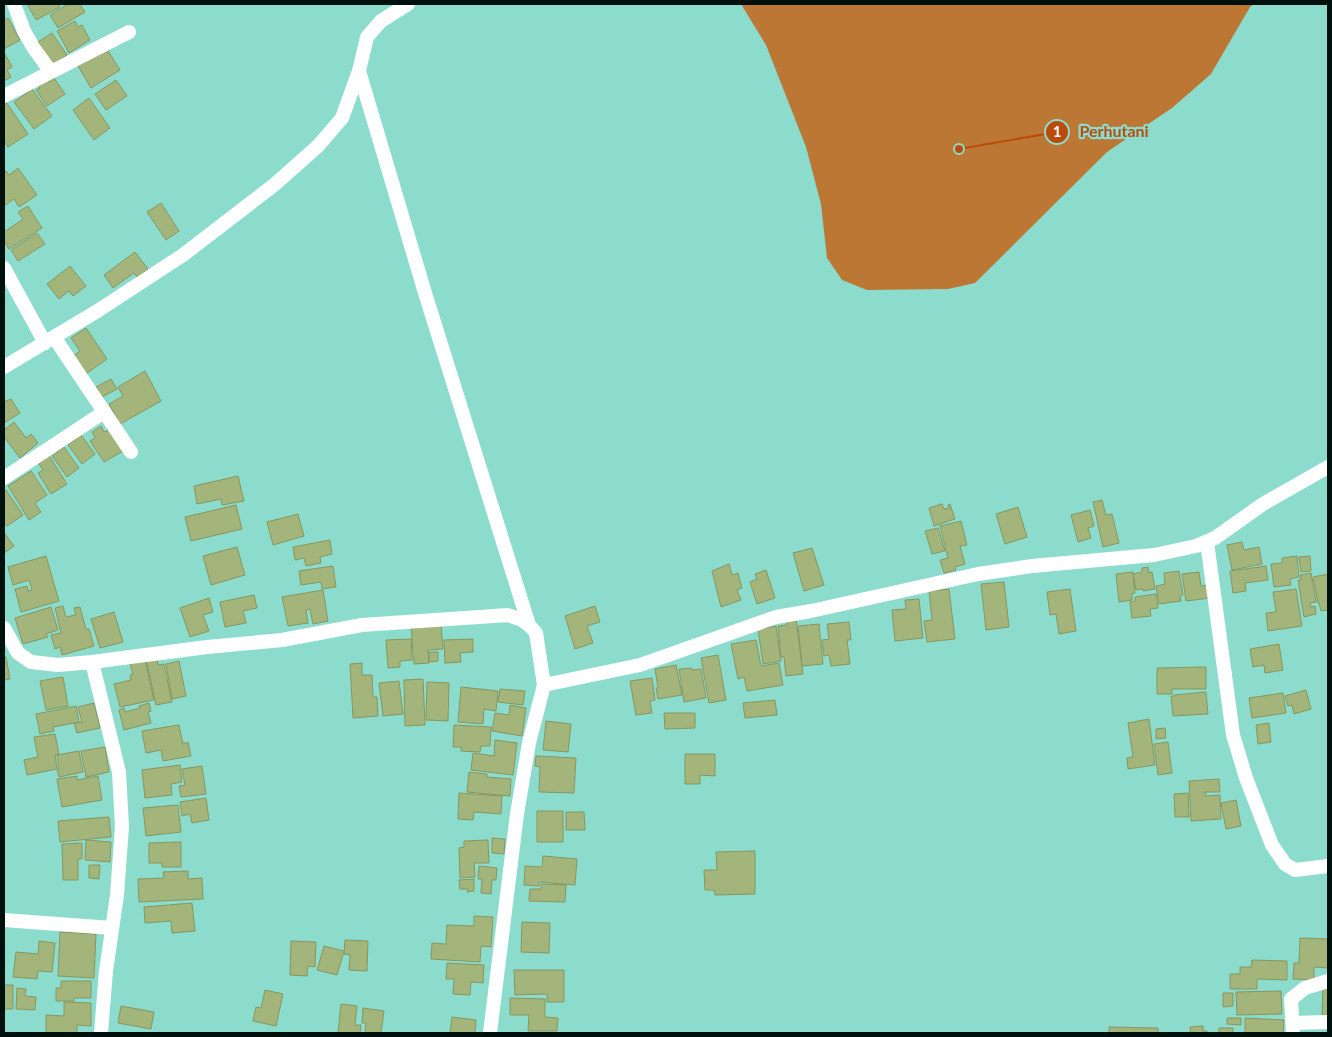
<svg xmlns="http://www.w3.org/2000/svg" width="1332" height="1037" viewBox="0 0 1332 1037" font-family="Lato,sans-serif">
<rect width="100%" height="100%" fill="#8cdcce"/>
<!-- forest -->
<path fill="#b73" d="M741,4H1254L1250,7L1211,74L1172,108L1107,152L975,283L948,289L867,290L842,280L827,258L821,204L806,147L766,45Z"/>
<!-- building -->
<path fill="#a3b57a" stroke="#86975e" d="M27,4H58L60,7L36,20Z
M68,4H80L85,12L58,28L50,15Z
M8,18L20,40L4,49V20Z
M75,21L78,27L82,25L90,40L69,53L57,31Z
M52,33L67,55L52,64L38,42Z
M107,49L120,70L91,88L78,66Z
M5,54L12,67L7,70L11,77L4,81V55Z
M46,78L49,82L54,78L65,94L47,106L36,90L40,88L37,84Z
M116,80L127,96L106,110L95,94Z
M32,89L52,116L34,129L14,102Z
M89,98L110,128L94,140L73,110Z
M4,99L28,134L8,147L4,141Z
M18,168L37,195L19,207L14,199L4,206V172L6,171L9,175Z
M161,203L179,231L166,240L147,212Z
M28,206L42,228L9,249L4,241V232L23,219L18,212Z
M37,233L45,244L18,261L11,250Z
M135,252L148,269L137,277L134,273L113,288L104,275Z
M70,266L86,286L73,296L69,291L59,299L47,284Z
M86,328L107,359L83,376L71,358L80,351L71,338Z
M145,371L161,401L120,424L109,404L123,396L118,387Z
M111,379L117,389L102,397L96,387Z
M11,399L20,413L4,423V401V402Z
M14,422L26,438L31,434L38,443L20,458L4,437V430Z
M101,426L104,432L110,429L123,451L104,462L90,441L95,438L92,432Z
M81,435L95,454L82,464L68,445Z
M64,447L79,468L67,477L52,456Z
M48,454L67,484L51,494L38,473L43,470L37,461Z
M31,471L47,495L35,503L41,512L29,520L8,486Z
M238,476L244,501L222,505L221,499L197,504L194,486Z
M6,490L23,515L7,526L4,522V491Z
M1102,500L1106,515L1112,514L1119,543L1103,547L1093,502Z
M942,504L944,509L949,508L948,505L950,504L955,519L934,526L929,508Z
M236,505L242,529L191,541L185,517Z
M1018,507L1027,537L1005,544L996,514Z
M1090,510L1094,526L1088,528L1091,538L1078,542L1071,515Z
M298,514L304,536L273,545L267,522Z
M961,521L967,545L960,546L965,564L955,567L956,570L944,573L940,560L948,558L940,526Z
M938,528L945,551L932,554L925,531Z
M5,534L14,546L4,553V535Z
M330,540L332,554L320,557L321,563L306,566L304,558L295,560L293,547Z
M1242,542L1244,550L1259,547L1262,564L1232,570L1227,545Z
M237,547L245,575L211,585L203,556Z
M812,548L824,585L804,591L793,553Z
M46,556L59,601L21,612L15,589L27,586L28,591L32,590L29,580L13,585L8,567Z
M1297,556L1299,577L1290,579L1291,585L1274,587L1271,564L1282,563V558Z
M1310,556L1311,571L1301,572L1299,557Z
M729,564L732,575L738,573L742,588L737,590L741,600L721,607L712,571Z
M333,566L336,587L322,589L321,582L301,585L299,571Z
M1266,566L1268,580L1245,583L1246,591L1233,593L1230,571Z
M1148,567L1149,573L1152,572L1155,589L1143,591V589L1136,590L1133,574L1142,572V568Z
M766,570L775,598L757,604L750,582L757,579L755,574Z
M1179,571L1183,595L1180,596L1181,601L1159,604L1156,586L1165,584L1164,573Z
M1133,572L1135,593L1132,594V600L1119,602L1116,574Z
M1199,572L1201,586L1209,585L1211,598L1186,601L1182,574Z
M1311,573L1316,602L1310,603L1311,607L1315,606L1316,614L1304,617L1298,580H1301L1300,575Z
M1328,574V610L1321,611L1319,603H1318L1313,577Z
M1004,582L1009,627L986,630L981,584Z
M949,589L955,639L927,642L924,621L932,620L929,591Z
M1070,589L1076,631L1059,634L1056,614L1050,615L1047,592Z
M1296,589L1302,626L1268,631L1266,613L1276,612L1273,592Z
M323,590L328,621L313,624L310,609L306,610L308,623L288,626L282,597Z
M1156,594L1158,608L1150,609L1151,616L1132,618L1130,602L1135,601V597Z
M254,595L257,608L243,611L246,623L225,627L220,602Z
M209,598L213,612L203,615L209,631L190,637L180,608Z
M919,599L923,638L895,641L892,610L906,609L905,600Z
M63,606L66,617L76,615L74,608L80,607L86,629H89L94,646L62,655L60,647L55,649L51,635L61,633L55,608Z
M595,606L600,622L587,626L593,643L575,649L565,616Z
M51,607L58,630L46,634L48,637L23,644L15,618Z
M114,612L123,642L100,648L91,619Z
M796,618L803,674L786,676L784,657H781L778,626L787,625V620Z
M849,622L851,640H847L850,664L831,666L829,655L824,656L822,640L829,639L827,624Z
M819,624L823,664L802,666L798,626Z
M441,625L443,649L428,650L429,663L414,664L411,628Z
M776,626L781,661L763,664L758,629Z
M411,639L412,660L400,661V667L388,668L386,640Z
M473,639V652L460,653L461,662L445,663L444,640Z
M756,640L761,666L779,663L783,685L747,691L744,677L738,679L731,644Z
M1279,644L1283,670L1265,673L1264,665L1253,667L1250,649Z
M429,652H438V661L429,662Z
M718,655L726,700L709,703L701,658Z
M4,657H6L10,679L4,680Z
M157,657L158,665L164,664L172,702L156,705L146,659Z
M145,660L154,700L120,707L114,684L131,680L130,675L133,674L130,664Z
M179,661L186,696L172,699L166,664Z
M362,663V675H372L373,697H377L378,716L353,718L350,664Z
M676,665L682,695L658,699L656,688H658L655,669Z
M1206,667V689H1172V694H1157V668Z
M692,668V670L701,669L706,698L684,702L679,669Z
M63,677L68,706L46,710L40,681Z
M652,678L655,700L650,701L652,713L636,715L630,681Z
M423,679L425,725L405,726L404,680Z
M399,681L403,714L383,716L379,683Z
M427,682L449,683L448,721L426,720Z
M461,687L498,691L496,711L484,709L483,724L458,722Z
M500,689L525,691L523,705L498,702Z
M1306,690L1311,709L1294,714L1292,705L1288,706L1285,696Z
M1206,692L1208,714L1173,716L1171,696H1174V695Z
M1283,693L1286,713L1252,718L1249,698Z
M775,700L777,715L745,718L743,703Z
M94,703L100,728L77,733L74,723L82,722L78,707Z
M149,703L151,711L148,712L151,723L124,730L119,710L124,708L125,712L140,708L139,706Z
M510,705L526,708L522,736L492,731L495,713L509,715Z
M76,706L79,722L53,727L54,731L40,734L36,714Z
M664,713H695V728L665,729Z
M1149,719L1155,765L1128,769L1127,758L1133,757L1128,723Z
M546,721L571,724L568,752L543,750Z
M1269,723L1271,742L1258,744L1256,725Z
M179,725L183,744L188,742L191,756L163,761L161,750L146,753L142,731Z
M454,725L491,727L490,746H481L480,752L461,751V747H453Z
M1165,728L1166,738L1156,739V729Z
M55,734L59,754L55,755L57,769L27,775L24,760L38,757L34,737Z
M495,740L517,743L513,775L471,770L473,753L494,756Z
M1168,742L1172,773L1158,775L1154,744Z
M105,747L109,772L86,777L81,751Z
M79,751L83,772L59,777L57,770L59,769L57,755Z
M685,754H715V776L700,775V784H685Z
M536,756L576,758L574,793L539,792L540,767L535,766Z
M180,765L182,782L171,784L172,795L145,798L142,770Z
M202,766L206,794L181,797L179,786L185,785L182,769Z
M469,772L487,774V777L511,779L510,796L467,792Z
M77,776V780L98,776L102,800L62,807L57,779Z
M1219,779L1220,792H1205L1206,796L1220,795L1221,819L1191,821L1189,781Z
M459,793L502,796L501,814L474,812L473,820L458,819Z
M1188,793L1189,817H1175L1174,794Z
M206,798L209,820L192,823L190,814L182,816L180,802Z
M1236,800L1241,826L1226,829L1221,803Z
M178,805L181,832L146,836L143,808Z
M537,811H563V842H537Z
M566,812H584L585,830H566Z
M109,817L111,837L60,842L58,821Z
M492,838L505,839L504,854L492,853Z
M86,840L111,842L110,862L85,860Z
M488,840L489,863H474L475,877L460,878L459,848L464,847V841Z
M181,842V867H162V863H149V843Z
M82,843V859H78V880H63L62,844Z
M755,851V894L715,895L714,890H705L704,870H717L716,852Z
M543,856L577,859L575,885L539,882V886L524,885L525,866L542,867Z
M89,865H100L99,879L89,878Z
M479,866L497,868L496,880H492L491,894L481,893L482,879H478Z
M188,871V879L202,878L203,899L139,902L138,879L164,878L163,872Z
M474,879V891L467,892L468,889H460L459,880Z
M541,884L566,885L565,902L529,901L530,889H541Z
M192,903L195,931L172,933L171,921L145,923L144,907Z
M474,916L493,917L491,947L481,946L480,962L431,959L432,943L446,944L447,925L474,926Z
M522,922L550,923L549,953L521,952Z
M60,932L96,934L94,978L58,976Z
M1300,938L1328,939V968L1314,967V980L1293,979L1294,963H1299Z
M345,940L368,941L367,971L349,970L350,955L344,954Z
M39,941L55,943L52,972L38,971L37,979L13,977L16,952L38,954Z
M291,941L316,942L315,967L308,966L307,976L290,975Z
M324,946L344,951L337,975L317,970Z
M1252,960L1287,961V980L1257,979V989H1230V974H1240V967H1251Z
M447,963L484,965L483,983L471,982L470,995L453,994L454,979H446Z
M514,970H564V1002H547V994L515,995Z
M61,981H91V998H74V1001H56V988H61Z
M4,985H13V1009H4Z
M1323,986L1328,987V1016L1322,1015Z
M17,988L26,989L25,996L36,997L35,1010L16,1009Z
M265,990L283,994L276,1026L253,1021L256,1007L261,1008Z
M1281,991L1282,1014L1237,1015L1236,992Z
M1223,993H1233V1006L1223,1007Z
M510,998L545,999V1017L558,1018L557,1031H528L529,1015H510Z
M64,1002L91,1003V1026L77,1025V1033H46V1015L64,1016Z
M341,1004L357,1006L355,1025H361L360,1033H338Z
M121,1006L154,1012L151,1029L118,1023Z
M363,1008L384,1011L381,1033H365L366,1023H362Z
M452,1017L476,1020L475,1033H450Z
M1227,1018H1241V1025L1227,1024Z
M1245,1018L1284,1020L1283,1033H1245Z
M1203,1026V1031H1207V1033H1190V1027Z
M1109,1027L1158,1028V1033H1109Z
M1219,1028H1233V1033H1219Z"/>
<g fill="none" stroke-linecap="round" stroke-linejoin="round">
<!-- street -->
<path stroke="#fff" stroke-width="14" d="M14,4L24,31L33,47L51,72
M359,71L425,293L529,625
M4,96L129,32
M4,268L45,343
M54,337L131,452
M4,367L99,310L183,255L274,185L318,146L342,118L359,71L367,37L381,21L408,4
M4,478L104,412
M1207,542L1233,735L1246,778L1272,845L1285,864L1295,870L1328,866
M4,628L18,653L31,662L58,665L92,662L207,647L282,640L362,625L508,615L522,620L529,625L536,633L544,685L529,743L517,814L490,1033
M92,662L119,772L122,827L117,895L106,971L101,1033
M544,685L640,665L776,617L811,611L978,574L1032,566L1154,555L1196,546L1215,538L1263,504L1328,467
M4,920L112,928
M1293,1023L1328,1022
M1293,1033L1291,999L1305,988L1328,981"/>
</g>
<!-- callouts -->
<path fill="none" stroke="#ba4b0c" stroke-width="2" d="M959 149L1057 132"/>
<g fill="#ba4b0c" stroke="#8cdcce" stroke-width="2">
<circle cx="959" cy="149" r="5"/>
<circle cx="1057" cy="132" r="12"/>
</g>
<g font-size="15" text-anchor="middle" font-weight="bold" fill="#fff">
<text x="1057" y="137">1</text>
</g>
<g font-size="16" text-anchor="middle" font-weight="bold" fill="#ba4b0c" stroke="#8cdcce" stroke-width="4.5" stroke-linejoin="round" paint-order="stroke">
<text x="1114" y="137">Perhutani</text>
</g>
<!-- border -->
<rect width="1332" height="1037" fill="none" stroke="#00110d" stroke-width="10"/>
</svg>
